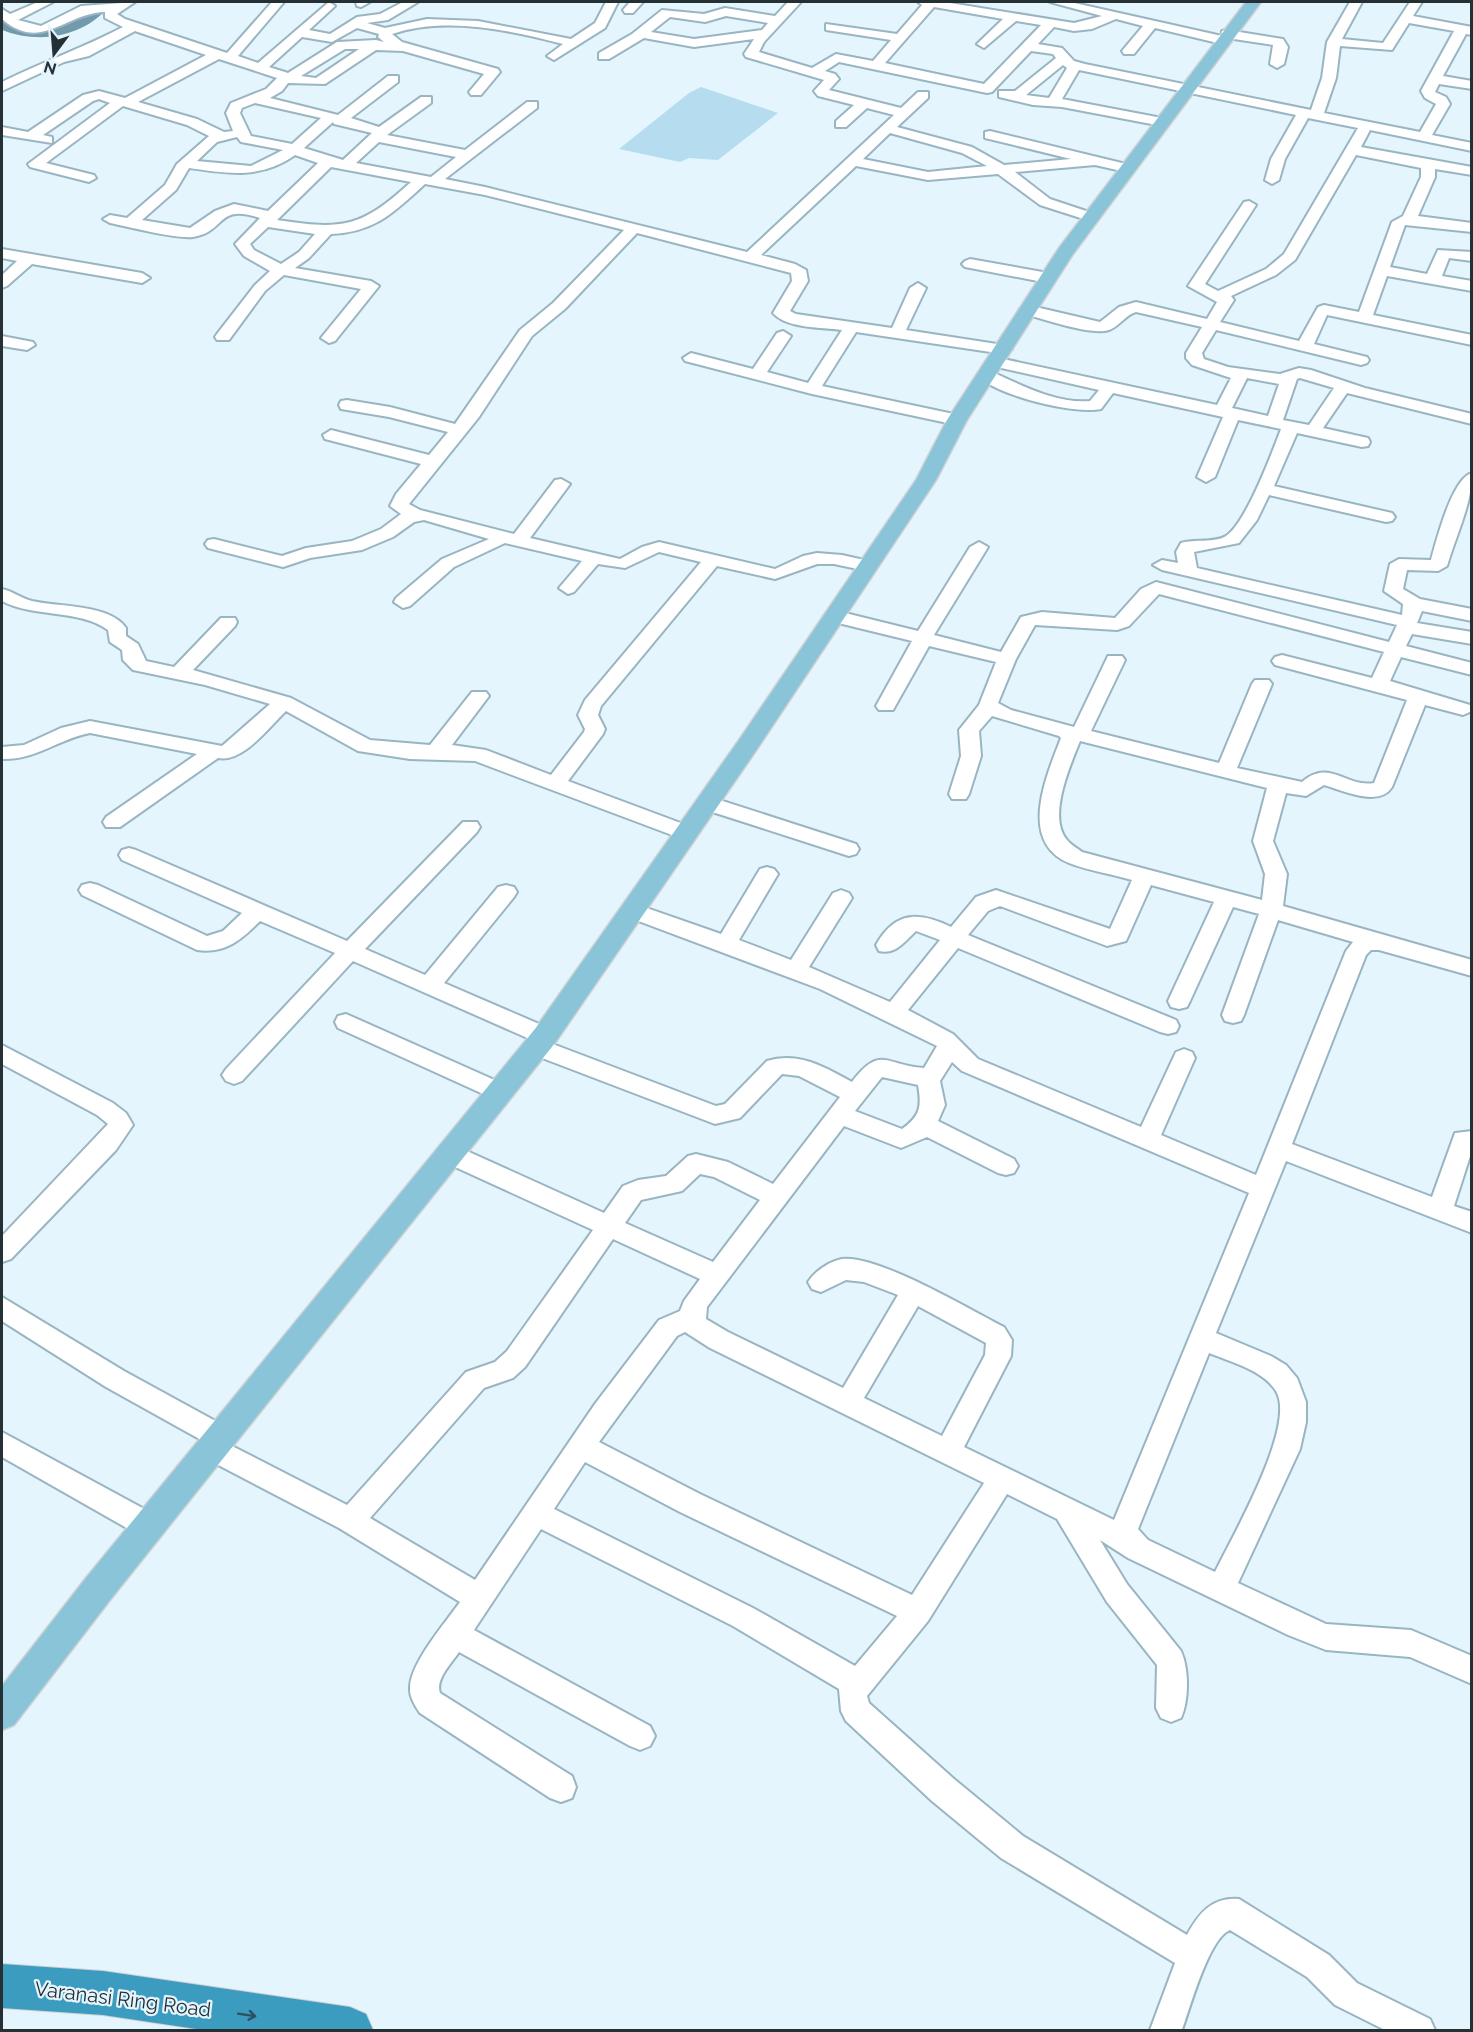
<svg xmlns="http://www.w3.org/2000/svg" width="1473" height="2032" viewBox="0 0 1473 2032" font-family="Raleway,sans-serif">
<rect width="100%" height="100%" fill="#e4f5fd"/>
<!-- green -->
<path fill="#b5ddef" d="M701,87L778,113L718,160L689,158L680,162L619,149L689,93Z"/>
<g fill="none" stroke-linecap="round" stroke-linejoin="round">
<!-- river -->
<path fill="#729aac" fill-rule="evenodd" d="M96,2H113C86,37 41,45 2,30V19C7,21 10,23 15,25C48,36 72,22 96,2Z"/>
<defs>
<path id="minor" d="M38,2H53L18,20L41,26L81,6L135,2L117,14L125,19L227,53L272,2H284L238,56L258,63L329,2L335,6L309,30L330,34L357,17L380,14L403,2H418L388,20L367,23L385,28L427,19L478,21L571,39L595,23L606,2H618L605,28L554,60L547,56L563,44C509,30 445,16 392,34L402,42L498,69L500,72L481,95H471L469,92L484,74L403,51L376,50L325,84L288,83L282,91L270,98L338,115L388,76H398V82L351,118L379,127L421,97H431V103L387,135L465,150L527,102H537V108L445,179L485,187L747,252L894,115L867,108L846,127H836V121L854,105L818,96L814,91L824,80L746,57L744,54L754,39L694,47L644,38L609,59H599V53L632,34L662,10L704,14L725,8L775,16L788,2H801L764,42L759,52L812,68L836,54L873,61L891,40L826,30V24L897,34L922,5L918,2H944L1074,23L1102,16L1050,2H1070L1222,36V31L1227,30L1283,39L1288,47L1284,64L1277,68L1270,64L1273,45L1227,38V43L1222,44L1155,28L1134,54H1124L1122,51L1143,26L1116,19L1092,29L1074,31L1054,27L1038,44L1062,48L1074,61L1085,64L1311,110L1322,78L1327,42L1350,2H1362L1342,39L1383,43L1410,2H1422L1413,16L1472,27V35L1466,34L1443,76L1472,81V89L1439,84L1435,92L1446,97L1450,104L1432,135L1472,143V151L1370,130L1361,147L1472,167V175L1435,169V177L1418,216L1472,223V232L1405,225L1390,267L1427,274L1438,250L1472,252V261L1449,258L1442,276L1472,281V291L1387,276L1373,315L1472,335V345L1327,315L1314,344L1367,357L1369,360L1367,363L1361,365L1216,330L1202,353L1204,359L1228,367L1280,374L1299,368L1311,370L1365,388L1472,414V424L1347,393L1323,428L1368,438L1370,442L1368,446L1362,447L1297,433L1274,486L1392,513L1395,517L1392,521L1386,522L1269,495L1257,520L1239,543L1194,552L1197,568L1402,615L1403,604L1384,591L1390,564L1399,559L1431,560C1436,542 1452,478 1472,473C1472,504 1456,535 1447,566L1438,571L1407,570L1403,589L1420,599L1472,609V621L1422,611L1417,623L1472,632V644L1412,634L1406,646L1472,663V675L1401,657L1390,681L1470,705L1472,711L1463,715L1425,705L1392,787C1379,808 1342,790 1324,785L1306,796L1286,793L1273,841L1287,874L1283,906L1472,960V976L1379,950H1371L1366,955L1292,1144L1432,1197L1455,1133L1472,1131V1150L1454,1206L1472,1212V1233L1286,1161L1216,1333L1271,1356L1286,1365L1297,1378L1306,1402V1422L1300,1449L1238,1583L1326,1624L1411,1630L1472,1656V1684L1410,1657L1326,1650L1288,1635L1128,1558L1100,1540L1127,1584L1181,1651C1189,1669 1189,1700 1181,1718L1171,1722L1161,1718L1156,1708L1157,1665L1107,1602L1057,1519L1007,1494L928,1621L867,1696L869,1703L954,1779L1023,1836L1187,1935C1199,1913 1212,1897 1239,1899L1329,1955L1357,1983L1430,2019L1435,2030H1385L1335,2005L1307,1977L1230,1930C1209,1938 1190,2008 1182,2030H1150L1175,1963L1001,1858L932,1801L846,1721L841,1711L839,1689L733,1626L541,1529L474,1630L650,1726L655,1736L650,1746L640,1750L630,1746L459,1652C452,1663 435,1679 440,1693L572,1776L576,1787L572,1798L561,1802L550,1798L420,1713C415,1706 409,1696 410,1687C411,1662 446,1622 460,1602L339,1528L203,1457L199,1449L203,1441L106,1387L2,1321V1297L124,1371L230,1429L234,1437L230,1445L347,1505L466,1372L495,1362L507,1351L593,1230L442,1161L438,1154L442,1147L450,1145L458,1147L604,1213L623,1186L638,1180L666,1176L688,1156L696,1154L728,1162L773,1184L840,1097L799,1076L782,1074L740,1118L715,1124L529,1053L526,1047L532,1040L353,961L242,1081L234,1084L226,1081L222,1075L226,1069L335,953L260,921C241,940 225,954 197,950L82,895L79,890L82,885L90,883L98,885L207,936L223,931L242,913L122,860L119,855L122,850L129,848L136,850L347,941L463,822H477L480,827L477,832L365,949L425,975L498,887L506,885L514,887L517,892L514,897L444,983L553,1030L556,1036L550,1043L716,1106L725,1104L767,1061C798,1051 825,1067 852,1082C881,1044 886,1066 924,1068L937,1046L820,989L625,916L622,911L625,906L633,903L641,906L721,934L760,869L767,867L774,869L778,874L739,940L791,960L833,893L841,890L849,893L852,898L809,967L890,1002L940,940L916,931C905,941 896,955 879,951L876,945C895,911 919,911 951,927L976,897L996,890L1110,929L1132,880C1112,874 1089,871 1069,863C1017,841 1047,775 1061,738L1059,736L992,716L979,731L981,756L969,794L966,799H952L949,794L961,756L959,730L979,705L996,662L929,646L893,710H879L876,706L912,641L826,620L824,616L833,610L918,631L970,547L979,542L988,547L934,635L1001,652L1021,617L1042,612L1115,618L1141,589L1156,582L1389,642L1397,625L1162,570L1153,565L1162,560L1178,563L1176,552L1181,543C1194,539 1215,543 1226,536C1246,523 1272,453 1281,429L1238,420L1215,477L1206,482L1197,477L1223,417L1113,393L1101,409C1076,415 993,395 978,375L986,370L992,372C1021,385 1057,404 1090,401L1099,390L988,365L986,362L994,357L1217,405L1231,378L1192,365L1186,358V353L1202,327L1136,312C1125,315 1120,326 1109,330C1090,336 1042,318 1021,313L1019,310L1027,305L1100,322L1119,307L1136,302L1207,319L1217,302L1188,286L1244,202L1249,201L1256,205L1205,284L1218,291L1266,269L1284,254L1358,128L1308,118L1285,159L1279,180L1272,184L1265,180L1271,159L1296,115L1079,70L1062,99L1162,118L1169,122L1162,126L1062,107L1033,105L999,97V91H1015L1056,58L1053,54L1031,51L992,92L987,93L839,62L825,71L835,74L839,79L829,90L901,108L918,92H928V98L897,127L972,147L1004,165L1071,159L985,138V132L990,131L1126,164L1133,168L1126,172L1095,165L1015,172L1050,199L1095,214L1097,217L1095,220L1090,221L1040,205L998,174L928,180L856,166L761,255L795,264L806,270L808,281L790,311L796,314L892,328L910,288L918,283L926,288L906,330L1010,346L1012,349L1004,354L856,332L822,386L963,416L965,420L963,424L957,425L812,394L685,361L683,358L691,353L753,369L777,333L783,331L791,336L767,372L808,383L842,330C822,327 787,329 773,313L792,281L791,273L637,233L565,309L532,336L479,417L409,504L420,510L514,534L555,480L561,479L570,484L530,538L620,559L642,547L659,542L775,569L803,556L817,553L842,555L873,562L876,566L867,571L834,564H817L775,579L717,566L601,706L598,715L605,729L603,734L568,781L694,828L697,833L694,838H680L475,761L410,759L358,751L286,711C270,726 243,763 218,758L120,827H106L103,822L106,817L197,754L90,733C58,739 37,760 2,759V747L24,745L61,728L90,721L222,746L270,704L205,685L133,670L123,660L122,650L110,642L108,630C80,609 34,618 2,601V589C12,591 21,598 32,601C58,607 110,604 126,628V636L138,644L146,661L174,667L221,618H235L237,622L235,626L193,670L291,698L370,740L430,745L472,692H486L489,696L452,745L486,750L551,775L584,732L585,729L578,715L585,700L701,562L659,552L625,568L598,564L574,592L568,594L559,588L582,561L505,543L454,567L410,606L403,608L394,602L396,598L442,559L489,539L424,520L414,522L393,537L362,550L310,558L283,567L208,548L205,544L208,540L214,539L282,556L306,548L352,541L381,529L401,514L390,506L396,494L421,464L325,439L323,435L331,430L429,455L448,432L389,417L341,409L339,405L341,401L347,400L390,407L455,424L520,330L553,303L624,230L485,195L425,184C393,213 375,232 331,234L309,258L295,268L371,281L379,286L335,341L329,343L321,338L361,289L284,275L265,291L229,340H217L215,337L217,334L255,285L270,271L244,256L235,244L260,218C216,203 226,232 193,237C175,239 130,227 110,223L103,219L110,215L127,218L165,185L177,164L209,136L187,125L123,106L46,163L94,175L96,178L89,182L30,167L28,164L110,103L99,99L93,101L43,135L52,137V143L2,135V127L28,132L83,95L99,91L125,98L206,55L135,31L89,56L64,62L2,91V82C42,62 83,48 123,27L105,18V12C65,13 41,53 2,19V9L10,14ZM934,7L1003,19L977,44L984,48L1016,21L1041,25L984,84L885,63ZM726,16L768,23L762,30L694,39L651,32L670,17L705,22ZM1409,23L1454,31L1421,91L1425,98L1436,104L1420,132L1324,113L1336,78L1340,46L1392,50ZM357,28L379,34L378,37L384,42L376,40L337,42L288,73L269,67L302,37L332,42ZM345,49H359L316,78L301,76ZM219,59L277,78L266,89L231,103L226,113L233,131L224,132L197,119L138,102ZM1063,65L1067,68L1049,98L1026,95ZM255,103L321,118L292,144L251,136L240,113L242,108ZM333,122L334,124L372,133L343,160L304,148ZM890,133L962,153L987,166L928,172L863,159ZM237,137L241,142L283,150L251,166L197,161L217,142ZM379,142L456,157L431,177L356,163ZM295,155L318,163L268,211L234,204L215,211L190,228L142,220L176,190L189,168C229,174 261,179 295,155ZM1356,155L1421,168V177L1403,216L1392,222L1359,312L1324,305L1318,307L1299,341L1220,322L1234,300L1231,296L1276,275L1295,260ZM331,167L411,182C361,228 343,230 277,220ZM268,227L315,234L299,252L281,264L254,250L250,244ZM1247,378L1279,384L1268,416L1232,408ZM1300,378L1334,388L1309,425L1283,420L1297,379ZM1159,594L1384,652L1372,678L1282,655L1275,657L1272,661L1275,665L1407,700L1374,783C1346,788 1330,758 1302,782L1237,768L1272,684L1269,680H1255L1252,684L1219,763L1091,731L1125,660L1122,656H1108L1074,727L1011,710L998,703L1016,659L1035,625L1117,630L1129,626ZM1080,741L1267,788L1253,841L1265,874L1262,900L1082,852C1077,848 1071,845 1067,840C1047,817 1070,766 1080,741ZM1151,885L1214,902L1168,1001L1171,1007L1179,1009L1187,1007L1190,1001L1233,907L1259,914L1222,1015L1225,1021L1233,1023L1241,1021L1244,1015L1278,920L1353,942L1346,951L1256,1175L1161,1135L1195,1058L1192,1052L1184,1049L1176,1052L1141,1127L978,1059L953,1034L908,1010L958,948L1160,1032L1168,1034L1176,1032L1179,1026L1176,1020L968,935L988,911L1000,906L1107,946L1126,941ZM952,1062L962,1071L1249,1193L1114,1520L964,1447L1011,1356L1012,1340L1004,1327C970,1310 877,1254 842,1259C830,1261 814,1272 808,1282L812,1289L821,1292L846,1280L864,1282L898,1295L843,1388L728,1332L706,1319L707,1307L844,1126L901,1148L927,1137L998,1173L1006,1175L1014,1173L1018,1166L1014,1159L938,1121L945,1105L940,1081ZM882,1077L918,1085C922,1107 920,1116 902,1129L855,1111ZM700,1174L714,1177L760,1200L713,1262L625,1223L641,1200L682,1191ZM613,1239L700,1279L684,1301L680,1311L659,1320L595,1404L475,1580L370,1518L484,1388L513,1378L525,1367ZM918,1306L986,1343L985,1355L942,1436L864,1398ZM685,1332L710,1348L984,1483L912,1595L700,1494L599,1442L677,1336ZM1209,1353C1231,1362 1263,1370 1276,1391C1297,1425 1232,1537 1215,1572L1148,1540L1138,1529ZM585,1462L680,1512L897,1616L855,1666L753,1608L554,1509Z
M356,2H370L361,7L357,6Z
M630,2H643L633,13H625L623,10Z
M2,249L142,273L150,278L142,283L32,264L7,286L2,288V275L17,261L2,258Z
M970,259L1048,273L1056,278L1048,283L965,267L962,264L965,261Z
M2,336L33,342L35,345L27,350L2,346Z
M707,796L856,844L859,849L856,854L849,856L700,808L697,803L700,798Z
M346,1014L508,1086L512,1092L508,1098L500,1101L492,1098L338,1028L335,1022L338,1016Z
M2,1045L113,1103L126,1113L133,1125L116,1150L11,1259L2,1262V1236L108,1124L97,1115L2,1064Z
M2,1432L159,1517L163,1526L159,1535L149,1538L139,1535L2,1457Z"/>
<path id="major" d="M1246,2H1261L1073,254L967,420L936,480L755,752L555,1043L110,1600L14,1725L2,1730V1686L86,1578L535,1029L739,740L916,480L947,420L1059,248Z"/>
<path id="highway" d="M2,1964L103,1971L350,2007L366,2014L373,2030H203L103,2015L2,2008Z"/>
</defs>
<!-- minor casing -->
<use href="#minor" stroke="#99b5c2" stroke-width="4"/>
<!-- major casing -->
<use href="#major" stroke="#cfd1d3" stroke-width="3"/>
<!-- highway casing -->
<use href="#highway" stroke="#cfd1d3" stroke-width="2"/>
<!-- minor -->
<use href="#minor" fill="#fff" fill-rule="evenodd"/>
<!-- major -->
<use href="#major" fill="#8ac4d9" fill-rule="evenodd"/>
<!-- highway -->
<use href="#highway" fill="#3c9cc0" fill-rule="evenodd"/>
</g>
<!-- one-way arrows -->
<defs><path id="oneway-shaft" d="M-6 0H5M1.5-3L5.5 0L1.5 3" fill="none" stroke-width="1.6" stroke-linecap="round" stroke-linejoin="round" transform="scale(1.5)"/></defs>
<use stroke="#2c505f" href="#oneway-shaft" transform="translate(247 2015) rotate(9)"/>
<g text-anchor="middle" stroke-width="4.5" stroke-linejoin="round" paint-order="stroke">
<!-- near-street labels -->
<g font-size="20" fill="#253035" stroke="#e4f5fd">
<text transform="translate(123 1999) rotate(7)" y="7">Varanasi Ring Road</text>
</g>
</g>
<!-- border -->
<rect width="1473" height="2032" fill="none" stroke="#253035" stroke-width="6"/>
<!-- north arrow -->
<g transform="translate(54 54) rotate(196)" stroke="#e4f5fd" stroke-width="4.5" paint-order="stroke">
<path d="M0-4.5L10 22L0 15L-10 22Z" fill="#253035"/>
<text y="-9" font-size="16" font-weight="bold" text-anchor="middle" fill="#253035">N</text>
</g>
</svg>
